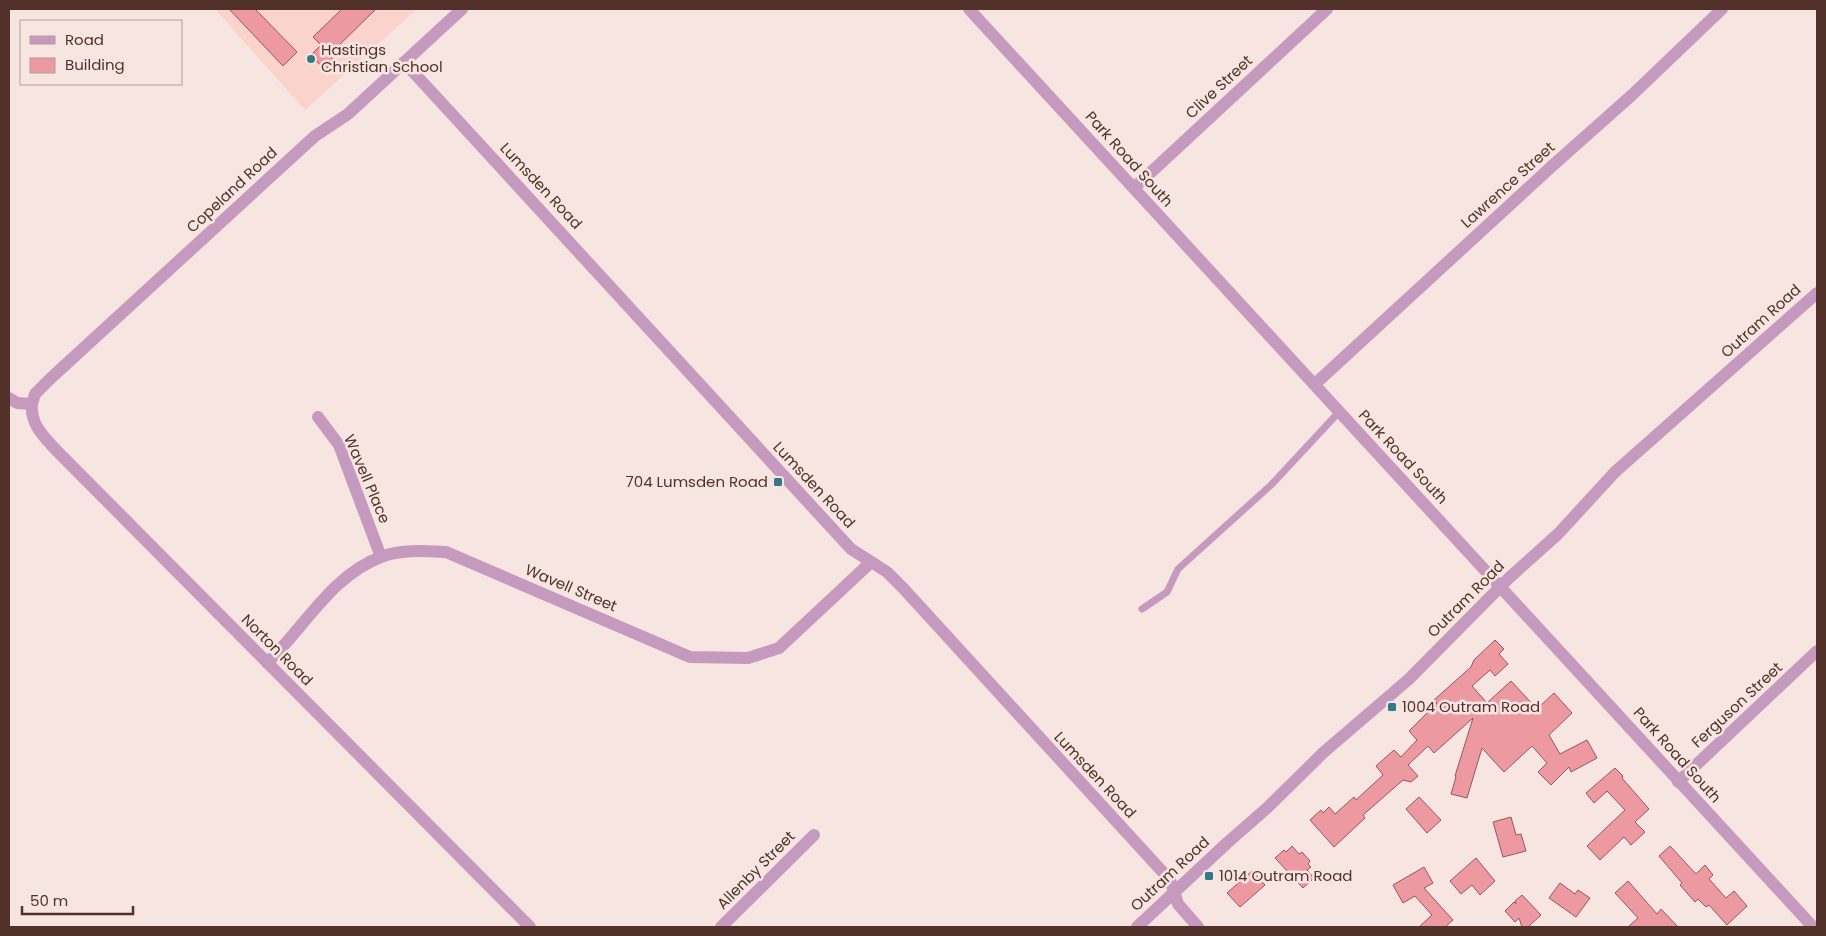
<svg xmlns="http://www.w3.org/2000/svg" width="1826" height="936" viewBox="0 0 1826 936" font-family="Poppins,sans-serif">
<rect width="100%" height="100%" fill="#f7e5e1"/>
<!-- built -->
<path fill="#fad4cc" d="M215,9H417L305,110Z"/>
<!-- building -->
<path fill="#ed99a2" stroke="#9e525d" d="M229,9H255L297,52L283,66Z
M342,9H376L329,55L335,61L325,70L311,55L321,45L313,37Z
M1495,640L1504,649L1499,654L1508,664L1495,676L1490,670L1472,686L1487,703L1511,681L1537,709L1554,693L1572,713L1549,735L1560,754L1587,740L1597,758L1571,772L1569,767L1551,785L1538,772L1547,763L1532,746L1504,772L1482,748L1467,798L1451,794L1456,777L1455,776L1473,718L1434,753L1428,746L1408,765L1418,776L1411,782L1403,780L1363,815L1365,818L1334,847L1310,820L1321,810L1323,813L1329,807L1335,814L1354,797L1356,800L1383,775L1376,766L1394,750L1401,757L1417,740L1409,731L1437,703L1434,700L1471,667L1474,660Z
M1615,768L1623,776L1622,778L1649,809L1635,822L1645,832L1631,845L1624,837L1600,860L1587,846L1625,810L1607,791L1594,803L1586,793Z
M1419,797L1441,820L1427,833L1406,809Z
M1511,817L1516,835L1521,834L1526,851L1503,857L1493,822Z
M1292,846L1299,854L1302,852L1310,861L1308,864L1311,867L1307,870L1314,878L1303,888L1275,858L1284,850L1286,852Z
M1670,846L1696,874L1705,865L1713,875L1709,879L1726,898L1734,891L1747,906L1727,925L1709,905L1706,907L1698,899L1695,902L1680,885L1682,883L1659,856Z
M1476,858L1495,881L1480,895L1472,885L1461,894L1450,881Z
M1424,867L1433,883L1424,888L1453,920L1445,927H1419L1432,915L1415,896L1403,903L1393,885Z
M1252,871L1265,885L1240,907L1227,893Z
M1628,881L1657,914L1661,909L1678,927H1628L1638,918L1615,893Z
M1560,883L1575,894L1578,890L1590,898L1576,917L1549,898Z
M1522,895L1541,915L1528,927H1522L1519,918L1515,922L1505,911L1514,902L1516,904L1515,901Z"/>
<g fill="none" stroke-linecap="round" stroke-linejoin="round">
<!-- lane -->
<path stroke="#c69abe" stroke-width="7" d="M1142,609L1167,592L1178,569L1271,485L1339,412"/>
<!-- street -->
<path stroke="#c69abe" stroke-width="12" d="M969,9L1813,927
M404,62L851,549L887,572L903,588L1170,880L1178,904L1198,927
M1134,188L1327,9
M1315,384L1551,167L1632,95L1722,9
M9,398L17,403L32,404C30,424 44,437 56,450L530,927
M32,404L35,394L51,378L315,136L348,114L462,9
M318,417L339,445L381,557
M267,663C304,628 332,575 381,557C401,549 425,551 446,552L690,657L748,658L779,648L870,563
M1678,782L1817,651
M721,927L814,835
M1137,927L1227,843L1267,808L1324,752L1409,679L1509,578L1558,534L1615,472L1817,293"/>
</g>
<!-- markers -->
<g fill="#347987" stroke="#f7e5e1" stroke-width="2">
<circle cx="311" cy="59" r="5"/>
<rect x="773" y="477" width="10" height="10" rx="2.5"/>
<rect x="1387" y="702" width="10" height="10" rx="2.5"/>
<rect x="1204" y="871" width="10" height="10" rx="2.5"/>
</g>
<g text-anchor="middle" stroke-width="5" stroke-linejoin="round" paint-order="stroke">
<!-- poi labels -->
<g font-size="15" fill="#52312a" stroke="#f7e5e1" text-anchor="start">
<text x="321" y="55">Hastings<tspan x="321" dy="17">Christian School</tspan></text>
<text x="768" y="487" text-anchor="end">704 Lumsden Road</text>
<text x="1402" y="712">1004 Outram Road</text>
<text x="1219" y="881">1014 Outram Road</text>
</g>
<!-- street labels -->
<g font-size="15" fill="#52312a" stroke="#f7e5e1">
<text transform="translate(1219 87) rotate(-43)" y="5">Clive Street</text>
<text transform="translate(1129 159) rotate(48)" y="5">Park Road South</text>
<text transform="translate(1508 185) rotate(-42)" y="5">Lawrence Street</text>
<text transform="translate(541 186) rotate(47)" y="5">Lumsden Road</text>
<text transform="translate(232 190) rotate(-43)" y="5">Copeland Road</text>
<text transform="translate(1761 321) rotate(-42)" y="5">Outram Road</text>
<text transform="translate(1403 457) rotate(47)" y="5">Park Road South</text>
<text transform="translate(367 479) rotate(67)" y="5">Wavell Place</text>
<text transform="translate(814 485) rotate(47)" y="5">Lumsden Road</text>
<text transform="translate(571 588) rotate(23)" y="5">Wavell Street</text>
<text transform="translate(1466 599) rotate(-45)" y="5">Outram Road</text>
<text transform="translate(277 650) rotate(45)" y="5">Norton Road</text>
<text transform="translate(1737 705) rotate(-43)" y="5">Ferguson Street</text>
<text transform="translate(1677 755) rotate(48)" y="5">Park Road South</text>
<text transform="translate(1095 775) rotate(47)" y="5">Lumsden Road</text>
<text transform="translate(756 870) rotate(-45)" y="5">Allenby Street</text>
<text transform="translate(1170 874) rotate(-43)" y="5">Outram Road</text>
</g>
</g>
<!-- border -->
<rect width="1826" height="936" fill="none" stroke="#52312a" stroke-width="20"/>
<!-- legend -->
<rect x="20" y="20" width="162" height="65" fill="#f7e5e1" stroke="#b59d98"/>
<rect x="30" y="36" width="25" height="8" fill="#c69abe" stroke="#b59d98"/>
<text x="65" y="45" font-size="15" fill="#52312a">Road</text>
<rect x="30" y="58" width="25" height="15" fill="#ed99a2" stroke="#b59d98"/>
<text x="65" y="70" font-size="15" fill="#52312a">Building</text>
<!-- scale -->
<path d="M22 906v8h111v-8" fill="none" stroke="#52312a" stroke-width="2.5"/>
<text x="30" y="906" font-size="15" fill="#52312a" stroke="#f7e5e1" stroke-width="4" paint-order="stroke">50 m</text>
</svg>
